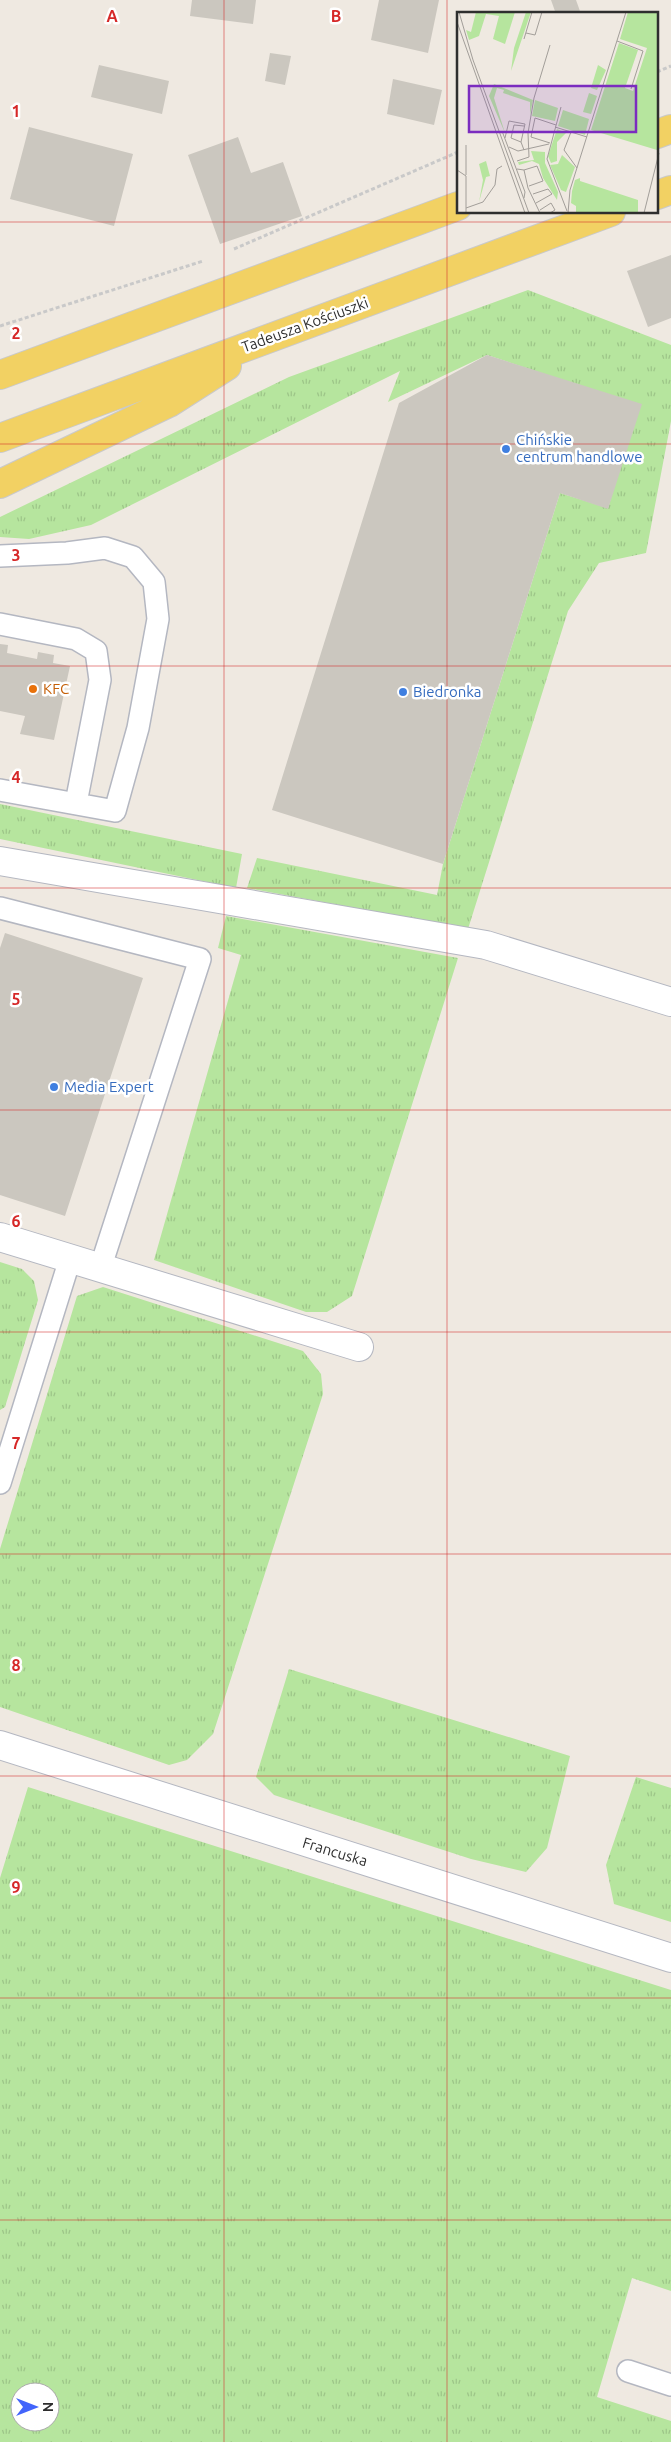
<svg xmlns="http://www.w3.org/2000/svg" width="671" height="2442" viewBox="0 0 671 2442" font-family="Ubuntu,sans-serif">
<defs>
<pattern id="grass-tufts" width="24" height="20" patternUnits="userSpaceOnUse" patternTransform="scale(1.25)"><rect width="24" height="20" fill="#b6e59e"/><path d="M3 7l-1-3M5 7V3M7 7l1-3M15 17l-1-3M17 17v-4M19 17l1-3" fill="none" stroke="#9dc588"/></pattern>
</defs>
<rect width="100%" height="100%" fill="#efe9e1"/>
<!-- grass -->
<path fill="url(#grass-tufts)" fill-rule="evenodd" d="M528,290L671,345V421L646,553L599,563L568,611L468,929L247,888L257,858L437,895L443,864L560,493L608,508L638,405L487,355L388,402L400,371L91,525L29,539L0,537V517L289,377Z
M0,804L242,854L236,888L0,839Z
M226,916L458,958L352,1296L327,1312H306L154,1260L241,955L218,948Z
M0,1262L22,1269L34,1281L38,1300L5,1407L0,1410Z
M103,1287L303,1351L321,1374L323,1394L213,1734L187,1760L169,1765L0,1707V1549L77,1296Z
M289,1669L570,1756L547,1848L526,1872L471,1859L274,1795L256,1777Z
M636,1777L671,1788V1922L614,1904L606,1865Z
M28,1787L671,1990V2291L632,2278L597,2397L671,2421V2442H0V1878ZM20,2392H50V2422H20Z"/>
<!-- building -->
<path fill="#cbc7bf" d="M192,0H256L253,24L190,16Z
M379,0H439L428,53L371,40Z
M551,0H576L581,14H556Z
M270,53L291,56L285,85L265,81Z
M99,65L169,81L162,114L91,97Z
M393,79L442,90L434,125L387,114Z
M29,127L133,154L114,226L10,199Z
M238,137L251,173L283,162L302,216L220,244L188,155Z
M671,255V318L648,327L627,271Z
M487,355L642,404L608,509L560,493L443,864L272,810L399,403Z
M0,644L8,645L7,653L37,659L38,652L54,655L53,663L70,666L54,740L20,734L25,716L0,711Z
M5,933L143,978L65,1216L0,1195V948Z"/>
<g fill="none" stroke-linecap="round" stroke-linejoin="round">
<defs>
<path id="lane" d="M0,556L67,553L105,548L133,557L154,582L158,619L138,728L115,811L0,790
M0,624L76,639L96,651L100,680L76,803
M0,908L200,959L100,1269
M0,1483L70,1259
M628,2371L671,2385"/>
<path id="street" d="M0,861L486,945L671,1002
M0,1237L359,1347
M0,1745L671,1958"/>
<path id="primary" d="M657,134L671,129
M657,195L671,190
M0,375L458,206
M0,438L611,212
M0,484L169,403L227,366"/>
</defs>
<!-- lane casing -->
<use href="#lane" stroke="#b4b7c1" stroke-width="24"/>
<!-- street casing -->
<use href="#street" stroke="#b4b7c1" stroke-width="30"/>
<!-- primary casing -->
<use href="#primary" stroke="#c9c9c9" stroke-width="30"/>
<!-- path -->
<path stroke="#c9c9c9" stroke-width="3" stroke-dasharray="4 2.5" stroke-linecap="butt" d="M657,72L671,66
M234,249L458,152
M0,326L203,261"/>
<!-- lane -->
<use href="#lane" stroke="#fff" stroke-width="21"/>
<!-- street -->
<use href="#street" stroke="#fff" stroke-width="28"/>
<!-- primary -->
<use href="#primary" stroke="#f2d163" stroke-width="28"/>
</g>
<!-- grid -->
<path fill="none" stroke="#d62828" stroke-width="1" stroke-opacity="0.55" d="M224,0V2442M447,0V2442M0,222H671M0,444H671M0,666H671M0,888H671M0,1110H671M0,1332H671M0,1554H671M0,1776H671M0,1998H671M0,2220H671"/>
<!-- markers -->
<g fill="#3f7fe0" stroke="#fff" stroke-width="2">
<circle cx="506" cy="449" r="5"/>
<circle cx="403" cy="692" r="5"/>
<circle cx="54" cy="1087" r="5"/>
</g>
<circle fill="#e8710a" stroke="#fff" stroke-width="2" cx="33" cy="689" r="5"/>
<g text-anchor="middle" stroke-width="5" stroke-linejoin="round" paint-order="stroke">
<!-- street labels -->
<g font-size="15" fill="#2e2e2e" stroke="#fff">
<text transform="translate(305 325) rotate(-20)" y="5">Tadeusza Kościuszki</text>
<text transform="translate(335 1852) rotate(17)" y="5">Francuska</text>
</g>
<!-- shop labels -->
<g font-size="15" fill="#366cbe" stroke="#fff" text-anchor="start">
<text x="516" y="445">Chińskie<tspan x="516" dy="17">centrum handlowe</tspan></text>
<text x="413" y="697">Biedronka</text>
<text x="64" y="1092">Media Expert</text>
</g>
<!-- food labels -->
<g font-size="15" fill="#c56008" stroke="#fff" text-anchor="start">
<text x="43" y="694">KFC</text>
</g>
</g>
<!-- overview -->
<g transform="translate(457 12)">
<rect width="201" height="201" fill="#efe9e1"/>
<path d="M19,0H58L48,32L36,27L42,4L29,2L22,24L12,28L9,18L14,20ZM69,0H74L54,59L57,36ZM171,0H201L200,138L134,118L162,31L181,38L168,76L176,79L190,36L163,27ZM141,53L149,58L140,78L134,76ZM37,72L76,88L73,103V90L46,81L47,78L40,76L37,86L48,121L32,84ZM132,81L140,84L134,102L126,100ZM78,88L101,96L98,109L75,104ZM106,98L132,107L128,123L101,114ZM100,117L109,121L100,130V149L94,151L91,144ZM74,139L88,140V151L101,180L100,188L86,166L82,152L75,149L62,153L61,150L77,148ZM105,143L118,155L109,180L104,178L93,153L101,152ZM123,166V169L181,188V201H119V194L114,191L115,179L118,168Z" fill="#b6e59e"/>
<path d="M29,149L33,164L29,165L22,190L26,168L22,152Z" fill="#b6e59e"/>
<path fill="none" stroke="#a29e99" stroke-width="1" d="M2,0L16,48L72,201M0,10L68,201M69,21L78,23L85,0M67,27L75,0M160,29L186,39L174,77M104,95L90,147L110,199M98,115L114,120M45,119L68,180L67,186M48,126L52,109L68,112L64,130L67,138M64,130L54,126L57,113L67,114M93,131L74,125L78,106L99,113M52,135L61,139L92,132M60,149L72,145L71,121L77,86L93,33M120,156L107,138L114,120L130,125M60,157L67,158L71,176M0,158L9,164V201H12M67,158L80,154L86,169L72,174M9,163V133M71,176L83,201M76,182L91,177L95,182L79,191M9,196L26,190L38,173L40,157L45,154M83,198L94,191L98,198L93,201M111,201L113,178L169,0M187,201L202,141"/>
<path fill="#7b2cbf" fill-opacity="0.15" stroke="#7b2cbf" stroke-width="2.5" d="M12,74H179V120H12Z"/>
<rect width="201" height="201" fill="none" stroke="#2e2e2e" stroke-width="2.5"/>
</g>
<g font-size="16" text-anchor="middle" font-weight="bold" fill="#d62828" stroke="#fff" stroke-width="5" stroke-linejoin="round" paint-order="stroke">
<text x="112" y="22">A</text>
<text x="336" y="22">B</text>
<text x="16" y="117">1</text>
<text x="16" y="339">2</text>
<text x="16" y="561">3</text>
<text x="16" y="783">4</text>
<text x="16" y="1005">5</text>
<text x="16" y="1227">6</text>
<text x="16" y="1449">7</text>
<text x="16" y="1671">8</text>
<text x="16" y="1893">9</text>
</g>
<!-- north arrow -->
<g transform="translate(35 2407) rotate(90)"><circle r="24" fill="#ffffff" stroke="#ababab"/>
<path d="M0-4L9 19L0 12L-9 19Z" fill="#4264fb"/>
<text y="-8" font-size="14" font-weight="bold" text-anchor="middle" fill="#2e2e2e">N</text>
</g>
</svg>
